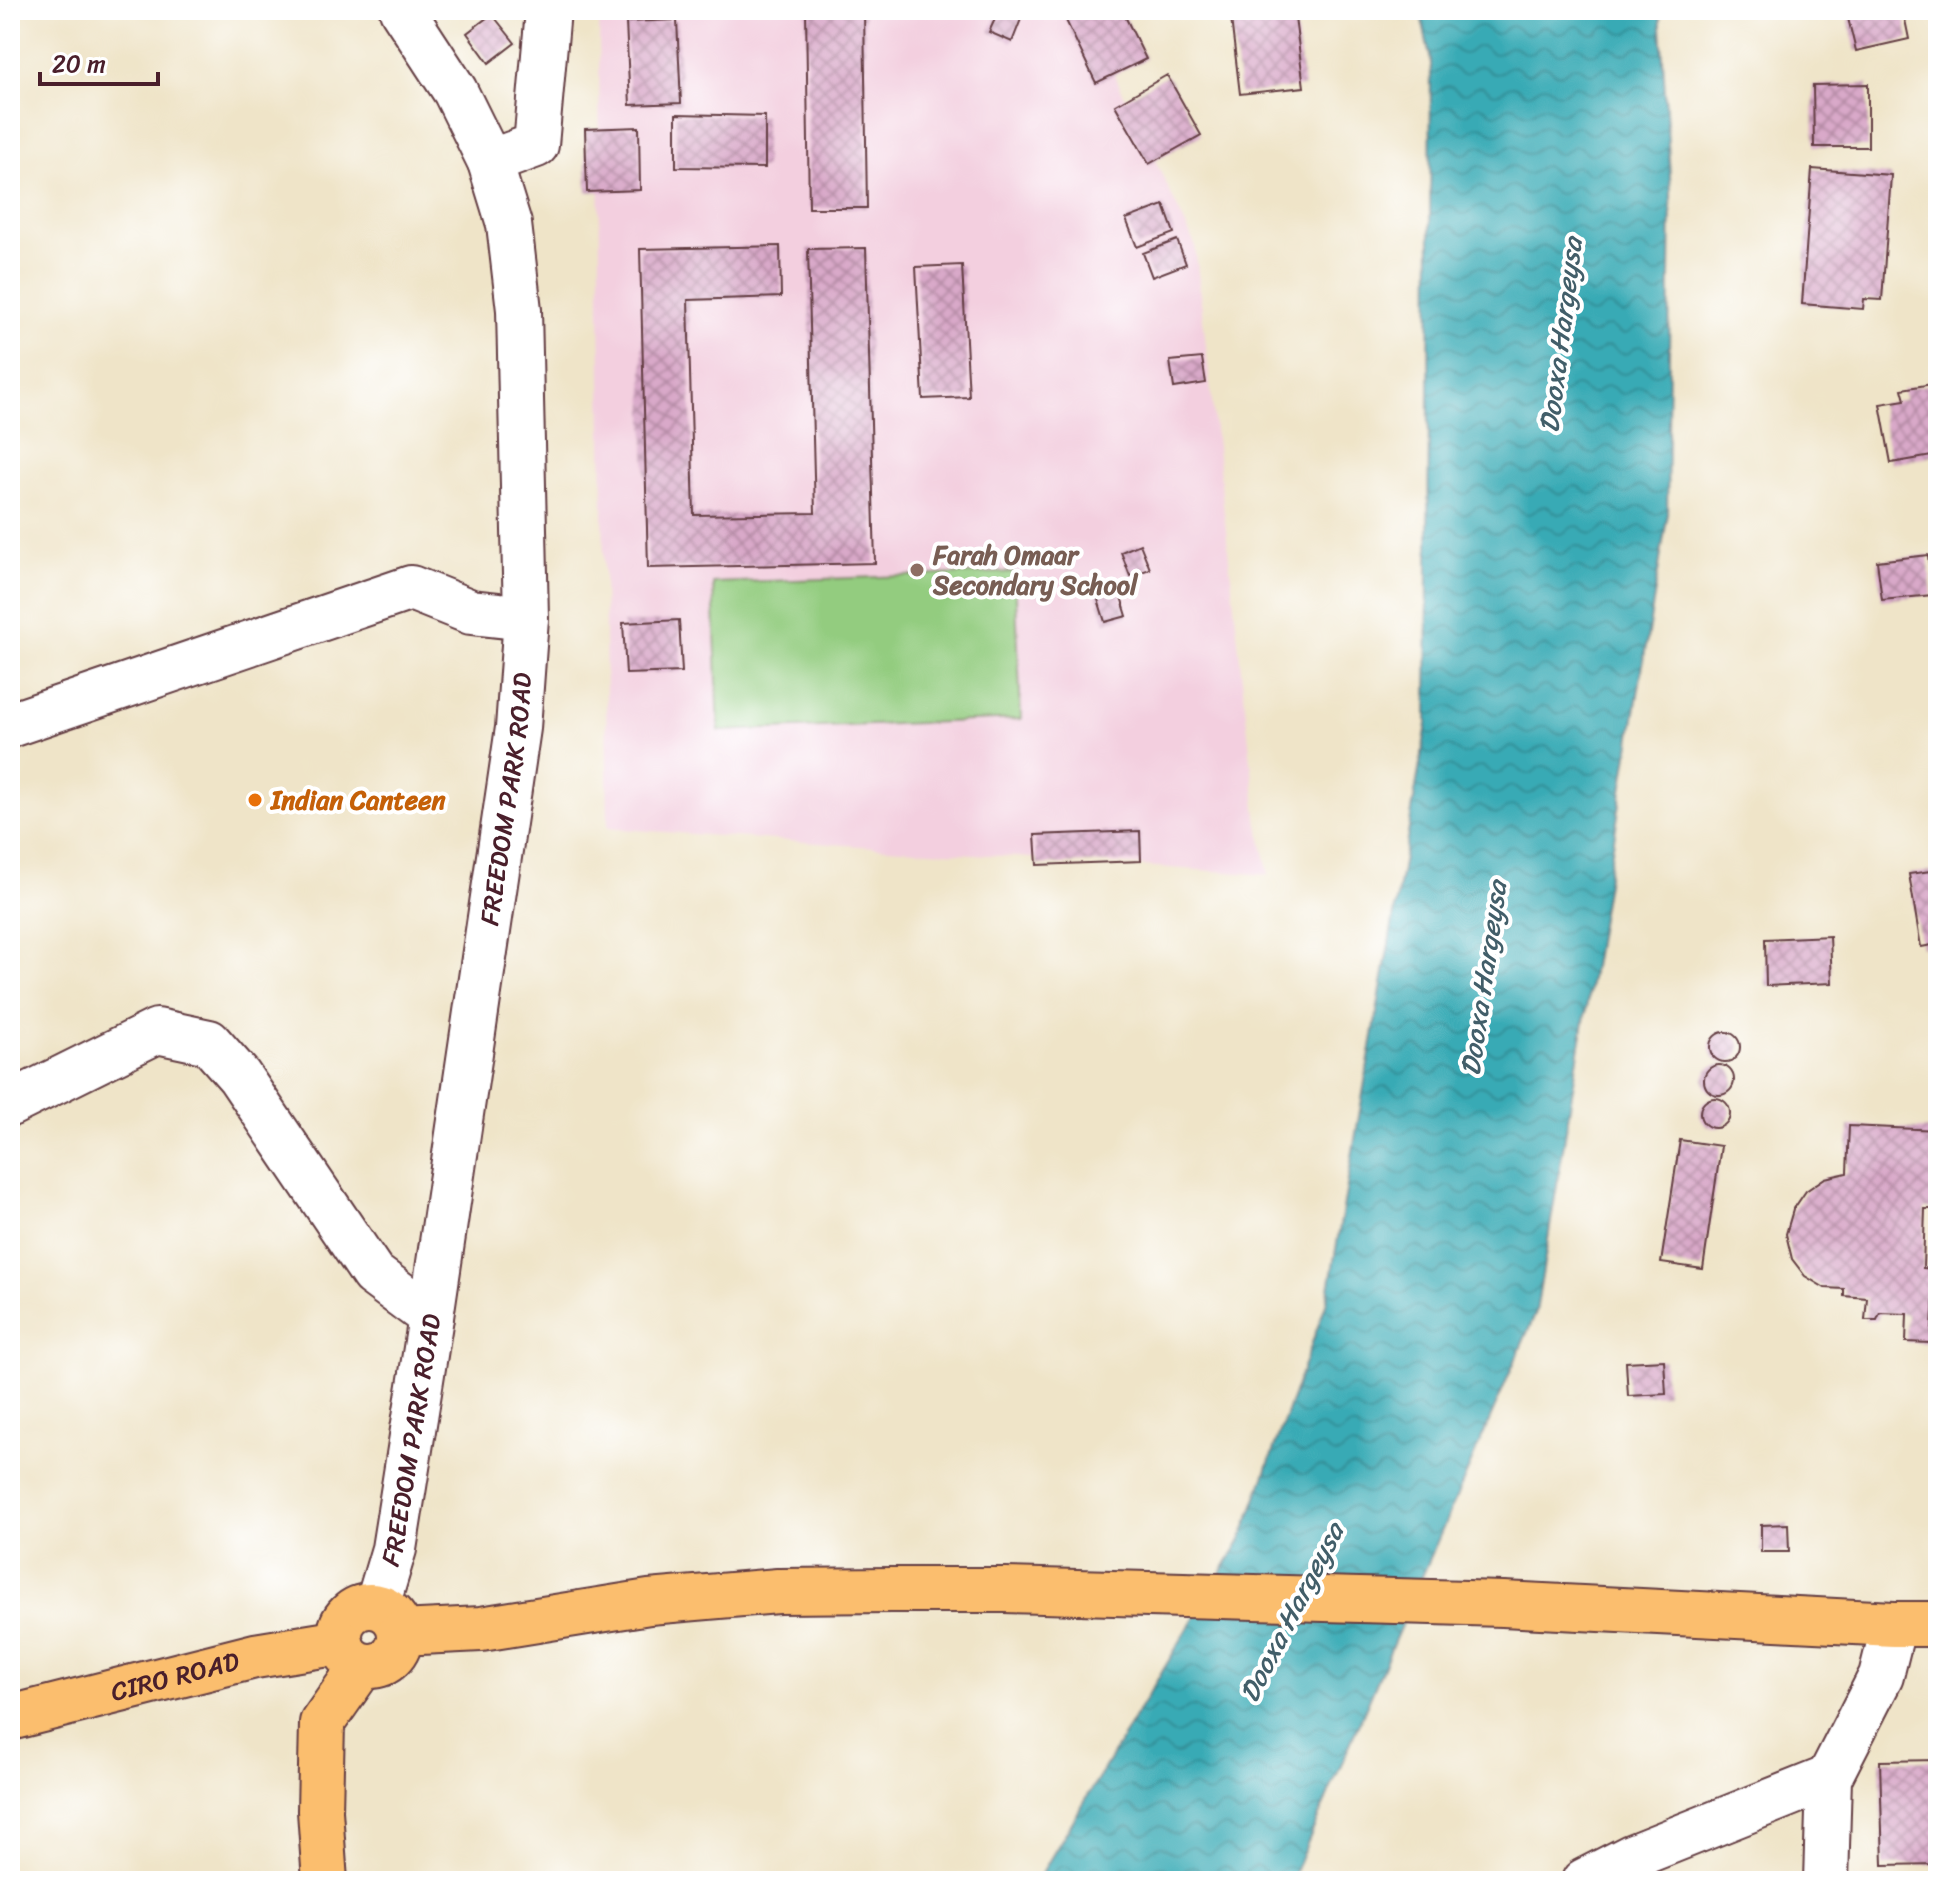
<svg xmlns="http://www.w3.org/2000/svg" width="1948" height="1891" viewBox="0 0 1948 1891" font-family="Sriracha,sans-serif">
<defs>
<pattern id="water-waves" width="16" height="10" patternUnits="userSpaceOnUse" patternTransform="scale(2)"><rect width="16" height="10" fill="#39aab5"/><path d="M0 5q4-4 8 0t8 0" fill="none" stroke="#328a93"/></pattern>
<pattern id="building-cross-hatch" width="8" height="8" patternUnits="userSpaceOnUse" patternTransform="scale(2)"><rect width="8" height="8" fill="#d9a9c9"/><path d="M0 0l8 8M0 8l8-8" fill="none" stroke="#b289a3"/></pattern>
</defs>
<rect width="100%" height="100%" fill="#fff"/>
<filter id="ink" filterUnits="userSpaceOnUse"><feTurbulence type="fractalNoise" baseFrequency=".0125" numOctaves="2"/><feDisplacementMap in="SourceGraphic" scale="16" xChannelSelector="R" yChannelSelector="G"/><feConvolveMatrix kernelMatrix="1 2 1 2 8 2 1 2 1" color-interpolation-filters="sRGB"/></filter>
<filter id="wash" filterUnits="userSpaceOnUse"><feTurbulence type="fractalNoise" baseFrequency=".006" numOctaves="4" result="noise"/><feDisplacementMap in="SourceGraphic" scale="32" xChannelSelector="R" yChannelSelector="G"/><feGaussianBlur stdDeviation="1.8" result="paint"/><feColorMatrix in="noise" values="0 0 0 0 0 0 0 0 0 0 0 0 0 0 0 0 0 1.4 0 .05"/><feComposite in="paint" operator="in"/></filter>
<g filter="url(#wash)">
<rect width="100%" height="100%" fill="#efe4c8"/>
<!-- built -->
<path fill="#f3cfdf" d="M599,10H1084L1195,245L1258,825L1269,875L608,828L600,314Z"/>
<!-- pitch -->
<path fill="#93cc7f" stroke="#6e7655" stroke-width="2" d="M1015,572L1021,719L719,731L713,583Z"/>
<!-- water -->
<path fill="url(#water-waves)" stroke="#426470" stroke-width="2" d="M1420,10H1660L1671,193L1667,518L1536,1312L1291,1881H1037L1242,1538L1327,1301L1427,724L1431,61Z"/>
<g id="blocks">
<!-- building -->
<path fill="url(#building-cross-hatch)" d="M679,10H722V12L679,16Z
M806,10H864L867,208H809Z
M999,10L1021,19L1012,42L989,32Z
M1061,10H1122L1146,59L1096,83Z
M1230,10H1294L1304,87L1240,94Z
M1846,10H1903L1909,39L1856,51Z
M492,14L515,43L489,63L467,33Z
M677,20L681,103L630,105L626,22Z
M1167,75L1201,135L1149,164L1115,105Z
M1868,84V147H1814L1813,85Z
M676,114L765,116V168L676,167Z
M639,127L640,190L587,192L585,129Z
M1812,169L1891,175L1882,300L1864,299L1863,309L1802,304Z
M1164,205L1174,233L1137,247L1126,219Z
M1177,240L1186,264L1152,277L1143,253Z
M780,246L781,297L688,300L694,515L815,513L808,249L866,248L875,563L648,568L640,249Z
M962,265L969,397L923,399L916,267Z
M1202,358L1206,383L1174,388L1170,361Z
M1938,383V455L1891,463L1880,404L1905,400L1902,389Z
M1140,544L1150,569L1130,576L1121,552Z
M1928,555L1932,595L1882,600L1877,561Z
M1118,587L1127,616L1105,622L1096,593Z
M679,620L682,672L626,674L623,623Z
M1140,831L1141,861L1037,865L1035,835Z
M1938,870V944L1921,947L1909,874Z
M1830,936L1832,983L1766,986L1765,939Z
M1710 1047a15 15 0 1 1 30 0a15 15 0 1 1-30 0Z
M1704 1080a15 15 0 1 1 30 0a15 15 0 1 1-30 0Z
M1700 1113a15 15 0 1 1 30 0a15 15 0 1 1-30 0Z
M1849,1126L1938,1130V1209H1925L1923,1268L1938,1269V1296H1934L1931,1343L1906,1342L1907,1314L1880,1313L1877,1320H1865L1867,1298L1844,1296V1289L1825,1288L1805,1276L1792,1259L1786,1234L1793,1210L1806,1191L1825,1178L1847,1173Z
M1680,1140L1721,1146L1703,1269L1661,1263Z
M1664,1360L1666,1394L1628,1396L1626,1362Z
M1788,1524L1789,1552H1761V1525Z
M1938,1760V1864L1883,1865L1880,1761Z"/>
</g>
</g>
<g filter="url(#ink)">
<use href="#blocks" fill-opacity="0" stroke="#633d43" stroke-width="2"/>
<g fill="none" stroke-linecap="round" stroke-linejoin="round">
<defs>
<g id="minor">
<path d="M490,162L536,145L548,10"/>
<path d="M10,725L411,588L471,612L526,618"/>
<path d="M10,1104L157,1031L209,1042L239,1076L373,1274L431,1317"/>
<path id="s1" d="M377,1606L394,1549L431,1317L518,728L526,618L519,310L509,224L490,162L455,91L402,10"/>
<path d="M1584,1881L1631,1857L1829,1778"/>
<path d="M1826,1881L1829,1778L1881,1676L1894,1624"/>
</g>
<g id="major">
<circle cx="370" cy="1636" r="30"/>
<path d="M400,1633L481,1629L649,1602L778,1591L892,1590H1005L1503,1604L1894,1624H1938"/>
<path id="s2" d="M10,1718L255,1656L341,1642"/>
<path d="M325,1881L320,1811L322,1723L362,1666"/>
</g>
</defs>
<!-- minor casing -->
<use href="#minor" stroke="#633d43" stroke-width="48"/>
<!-- major casing -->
<use href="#major" stroke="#633d43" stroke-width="48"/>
<!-- minor -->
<use href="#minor" stroke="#fff" stroke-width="44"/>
<!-- major -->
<use href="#major" stroke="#fbbe6e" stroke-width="44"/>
</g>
</g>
<!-- markers -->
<circle fill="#8d6e63" stroke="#fff" stroke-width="3" cx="917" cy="570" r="8"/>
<circle fill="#e8710a" stroke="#fff" stroke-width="3" cx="255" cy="800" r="8"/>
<g text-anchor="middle" stroke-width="8" stroke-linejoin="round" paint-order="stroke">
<!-- education labels -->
<g font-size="26" font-weight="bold" fill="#785e54" stroke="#fff" text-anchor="start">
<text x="933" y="564">Farah Omaar<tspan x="933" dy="30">Secondary School</tspan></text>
</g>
<!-- street labels -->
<g font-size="26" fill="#4a1f2b" stroke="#fff">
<text dy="9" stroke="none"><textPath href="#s1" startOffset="818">FREEDOM PARK ROAD</textPath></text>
<text dy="9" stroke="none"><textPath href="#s1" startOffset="170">FREEDOM PARK ROAD</textPath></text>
<text dy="9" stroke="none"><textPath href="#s2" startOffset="170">CIRO ROAD</textPath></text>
</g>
<!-- food labels -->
<g font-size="26" font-weight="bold" fill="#c56008" stroke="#fff" text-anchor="start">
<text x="271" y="809">Indian Canteen</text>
</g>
<!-- water labels -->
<g font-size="28" font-style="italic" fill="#425e69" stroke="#fff">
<text transform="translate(1560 335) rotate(-83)" y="10">Dooxa Hargeysa</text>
<text transform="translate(1483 978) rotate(-82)" y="10">Dooxa Hargeysa</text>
<text transform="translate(1291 1612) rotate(-63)" y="10">Dooxa Hargeysa</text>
</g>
</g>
<!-- margin -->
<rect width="1948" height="1891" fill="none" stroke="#fff" stroke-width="40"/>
<!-- scale -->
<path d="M40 72v12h118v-12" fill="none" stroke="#4a1f2b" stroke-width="4"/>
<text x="52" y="72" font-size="24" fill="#4a1f2b" stroke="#ffffff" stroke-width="6" paint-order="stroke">20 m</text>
</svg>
